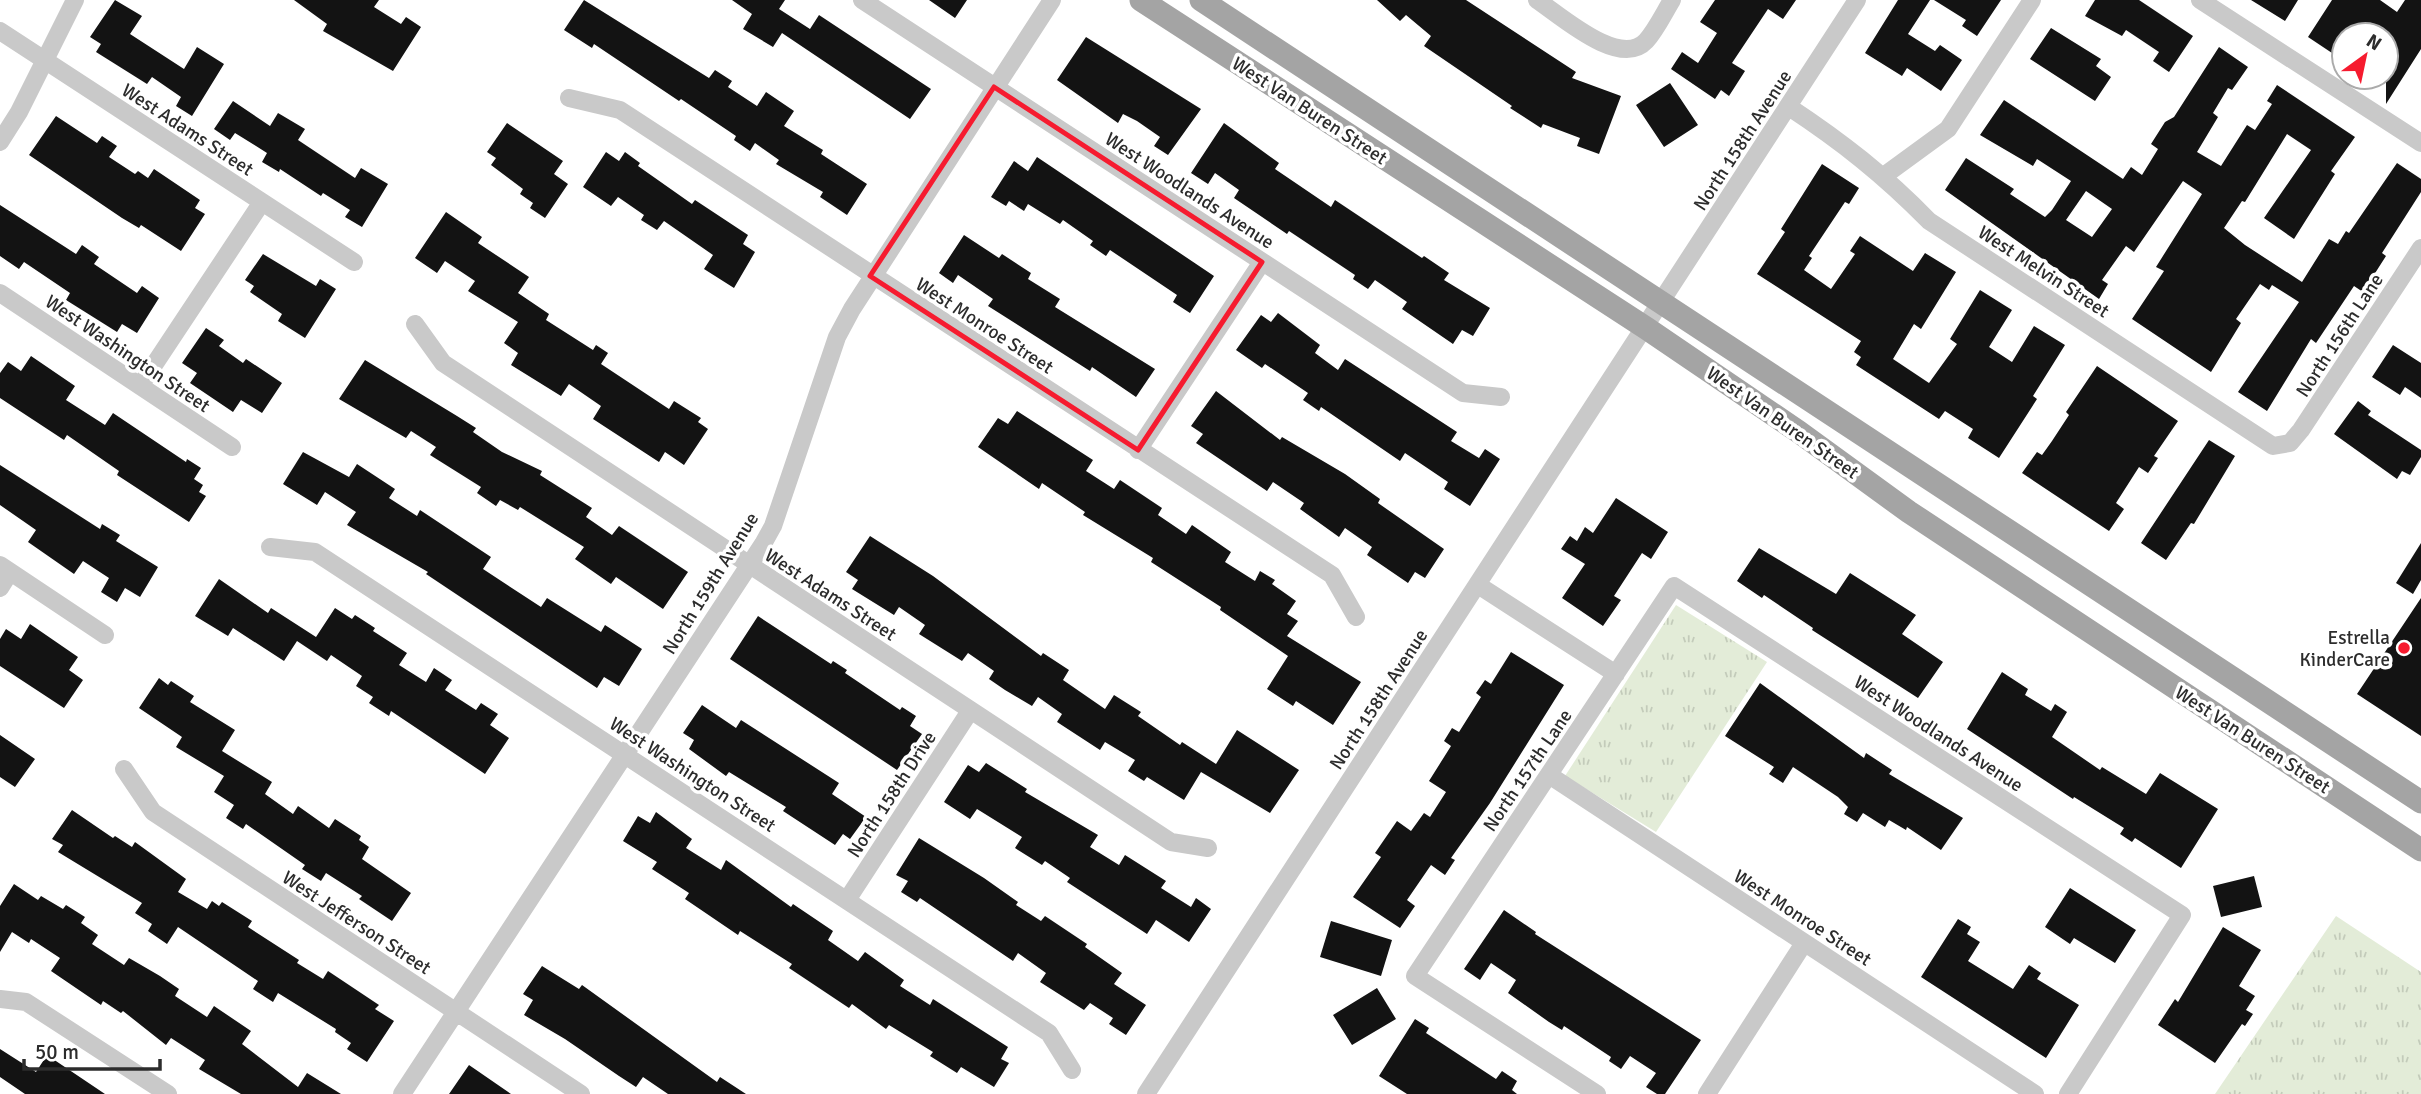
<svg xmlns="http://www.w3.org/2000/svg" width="2421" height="1094" viewBox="0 0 2421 1094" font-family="Signika,sans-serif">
<defs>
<pattern id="grass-tufts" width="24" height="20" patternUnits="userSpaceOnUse" patternTransform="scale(1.75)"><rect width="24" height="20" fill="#e3ecd8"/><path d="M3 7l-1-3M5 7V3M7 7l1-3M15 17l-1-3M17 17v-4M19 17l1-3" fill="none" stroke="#c3cbba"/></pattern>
</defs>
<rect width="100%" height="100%" fill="#fff"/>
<!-- grass -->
<path fill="url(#grass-tufts)" d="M1676,605L1767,662L1656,832L1565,776Z
M2336,916L2421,972V1094H2215Z"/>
<!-- building -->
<path fill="#131313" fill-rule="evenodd" d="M115,0L142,16L130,34L184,69L197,47L224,64L192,116L176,106L181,97L152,77L147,84L96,52L101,44L90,37Z
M294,0H379L374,7L401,24L406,17L421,27L393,71L323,31L327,24Z
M584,0L709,78L715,70L732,81L728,87L757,106L766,92L794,111L784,126L823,150L821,154L867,184L847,215L820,197L823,192L776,164L779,160L755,143L750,151L734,140L736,136L681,99L679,101L594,44L592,48L564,30Z
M732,0H785L779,9L810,29L819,15L931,89L910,119L782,33L773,47L743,29L752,14Z
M929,0H967L955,18Z
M1377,0H1466L1576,72L1572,78L1621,96L1599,154L1577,146L1580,138L1543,124L1541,128L1510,108L1512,106L1424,46L1431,36L1406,15L1400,21Z
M1715,0H1796L1783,19L1768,9L1732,63L1745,71L1729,96L1721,90L1715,99L1671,69L1682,52L1698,63L1717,33L1700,22Z
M1898,0H1930L1908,34L1935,51L1940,45L1962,60L1941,91L1907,68L1902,76L1865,53Z
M1934,0H2001L1977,36L1962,26L1966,20Z
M2095,0H2139L2193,36L2169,72L2153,61L2159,52L2126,30L2122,36L2085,16Z
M2251,0H2298L2285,21Z
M2332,0H2380L2397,12L2405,0H2421V49L2386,104V35L2365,23L2357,35H2344V61L2308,37Z
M2051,28L2101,59L2096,66L2111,77L2095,101L2030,59Z
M1086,37L1201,109L1168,155L1154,146L1160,137L1137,121L1123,114L1118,123L1057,80Z
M2219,47L2248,67L2232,90L2228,88L2213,113L2218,117L2197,152L2221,166L2247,125L2255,130L2272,104L2267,101L2277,85L2355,137L2331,171L2335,174L2294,239L2264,218L2311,150L2287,134L2245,202L2242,201L2224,228L2245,245L2302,282L2329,239L2338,244L2346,231L2349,233L2397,163L2421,179V192L2382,253L2386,256L2363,292L2354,286L2316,343L2311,339L2267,411L2238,392L2299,302L2272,285L2269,290L2260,284L2236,319L2241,323L2211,372L2132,319L2164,271L2156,267L2202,194L2183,181L2134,252L2126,246L2102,280L2108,284L2099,299L1945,190L1966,158L2014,189L2010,194L2045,217L2052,210L2071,181L2037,159L2033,166L1980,135L2004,100L2123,179L2131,167L2142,175L2158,149L2151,144L2165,122L2174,117ZM2086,191L2112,209L2092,237L2066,220Z
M1670,83L1698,125L1664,147L1636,105Z
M233,101L270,126L278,113L305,129L298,140L355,178L361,168L388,184L362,227L345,217L350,210L323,193L321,196L280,169L279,172L262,162L267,153L256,146L235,133L230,140L214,129Z
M56,116L97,143L102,136L117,146L109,157L135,174L138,171L148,178L154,169L200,200L195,208L205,214L181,251L141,225L139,228L122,218L29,155Z
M507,123L563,161L554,174L568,184L545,218L530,208L533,203L520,194L523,189L491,165L496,158L487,152Z
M1224,123L1279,163L1275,169L1331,207L1335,200L1422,258L1424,256L1449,273L1444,280L1490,308L1473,336L1462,330L1453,344L1402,309L1407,302L1375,280L1368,289L1353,279L1355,275L1289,231L1287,234L1234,198L1239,190L1215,173L1208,184L1191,173Z
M606,152L619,161L625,152L640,163L638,166L692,204L695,200L748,235L743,244L755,252L734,288L704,269L713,255L664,221L657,230L641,220L644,215L618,197L611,206L583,187Z
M1037,157L1214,276L1190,313L1173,302L1177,295L1110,250L1106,256L1090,245L1093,241L1063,220L1060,224L1028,204L1024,211L1009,201L1006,206L991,197L1014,161L1028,171Z
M1822,164L1859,188L1849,204L1845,202L1809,256L1812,258L1804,270L1831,289L1855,254L1850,251L1860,236L1913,271L1925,253L1956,272L1921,329L1914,324L1893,359L1929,383L1957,344L1950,339L1980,290L2012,310L1989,347L2012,362L2034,326L2065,345L2033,396L2037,399L1999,458L1968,438L1973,429L1945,411L1939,419L1856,365L1861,357L1854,352L1861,341L1757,274L1785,232L1781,229Z
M0,205L76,254L82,245L99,257L94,264L137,293L142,286L159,298L137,333L122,324L117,332L66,300L70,293L24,262L19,269L0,256Z
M446,212L482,237L478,243L529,277L518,293L549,314L546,320L593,350L596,345L608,353L601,364L669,409L674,401L701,418L698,422L708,429L684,465L665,452L659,462L593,419L601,406L569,384L561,396L511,365L518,353L504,343L518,322L468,291L475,281L445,261L437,273L415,258Z
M964,235L999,258L1002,254L1031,273L1028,279L1060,299L1055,307L1155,369L1136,397L1092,367L1090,371L988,306L993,299L958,275L953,283L939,273Z
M263,254L316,286L320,279L336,289L305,338L278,321L282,314L250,292L254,286L245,280Z
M1278,313L1320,345L1315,353L1338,370L1345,359L1457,432L1451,441L1479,458L1485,449L1500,459L1470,506L1444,489L1448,482L1405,453L1400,461L1321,407L1319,411L1303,400L1308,393L1265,364L1262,368L1236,350L1261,315L1271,322Z
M206,328L224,340L219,346L243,363L246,359L282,383L262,413L241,400L233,412L190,383L197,373L182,363Z
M2393,345L2421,363V398L2405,387L2400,395L2372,377Z
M31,356L75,386L66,400L105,425L113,413L186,462L187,459L201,468L194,479L203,485L199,492L206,496L189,522L117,475L119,471L67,435L64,440L0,398V373L8,362L21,371Z
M365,360L457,416L476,428L473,432L502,452L542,471L540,475L592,508L586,517L612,535L619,526L688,572L663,609L616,577L611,584L575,559L584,547L520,507L518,510L500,500L496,506L477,493L481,487L430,455L436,447L411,431L406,438L339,399Z
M2097,366L2178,421L2154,456L2158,458L2148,473L2139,467L2116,503L2124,509L2109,531L2022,473L2037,452L2042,455L2052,441L2069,415L2066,412Z
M1216,391L1280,440L1282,437L1345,474L1380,499L1378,503L1444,549L1425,578L1415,572L1408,583L1367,555L1372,547L1345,528L1339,537L1300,509L1304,503L1273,482L1267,491L1196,443L1203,434L1191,426Z
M2358,401L2371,411L2368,415L2421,450V457L2410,475L2402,471L2397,479L2334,434Z
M1017,411L1093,460L1086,471L1114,489L1120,480L1162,508L1158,515L1186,534L1192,525L1231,552L1225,562L1255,581L1260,571L1275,580L1272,584L1296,601L1287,614L1298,621L1287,636L1361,682L1333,725L1296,701L1293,706L1267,689L1288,656L1220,610L1221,607L1151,562L1153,558L1083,515L1085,512L1042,483L1039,489L978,447L998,418L1008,424Z
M2209,440L2235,456L2194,524L2191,523L2166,560L2141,543Z
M303,452L349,477L357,464L395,489L389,498L417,516L420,510L491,557L483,569L541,607L547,598L601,632L605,625L642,649L619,686L604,677L597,688L426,574L428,572L347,525L356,512L325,492L317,505L283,484Z
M0,465L100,529L102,524L120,535L116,541L158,567L140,597L125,588L117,602L101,592L109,578L83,561L74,574L28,542L36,530L0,505Z
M1616,498L1668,532L1651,559L1642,553L1614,596L1621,600L1603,626L1562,598L1585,564L1561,549L1570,536L1577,541L1585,527L1593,533Z
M870,536L933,576L1041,656L1043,653L1069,670L1063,680L1105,709L1114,695L1141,712L1138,716L1180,745L1182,742L1216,764L1237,730L1299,770L1270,813L1201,772L1184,800L1147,777L1144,781L1128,771L1135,760L1105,742L1100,750L1057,722L1062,714L1038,697L1032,706L1005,690L989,679L994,671L968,653L962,661L919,634L925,625L899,607L894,615L852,589L858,580L846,572Z
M2421,543V580L2413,594L2396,583Z
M1759,548L1836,594L1850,573L1916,615L1902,634L1943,662L1918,698L1812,630L1813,628L1764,595L1762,598L1737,581Z
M219,579L268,613L271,608L316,637L335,608L352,619L355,615L375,628L373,631L407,653L399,665L426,682L434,668L452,680L445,690L476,710L481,703L498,714L490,725L509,738L485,774L391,711L389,716L369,703L373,697L356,686L362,676L331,655L327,661L297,641L284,661L233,628L228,636L195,616Z
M2421,598V736L2357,694Z
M758,616L831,664L833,661L847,670L845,673L900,710L902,707L916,716L910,726L922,734L897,770L730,659Z
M30,624L78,657L69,670L83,680L64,708L0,666V639L6,629L21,639Z
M1511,652L1564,685L1490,803L1451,858L1455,860L1445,875L1431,865L1407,900L1415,906L1400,928L1353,897L1381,857L1375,853L1397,821L1411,831L1424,813L1430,817L1446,792L1429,781L1451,746L1444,741L1452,728L1459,732L1481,697L1476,693L1485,680L1491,684Z
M2002,672L2028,689L2025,695L2051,711L2055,704L2067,712L2052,737L2100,770L2102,767L2146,794L2160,773L2218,809L2181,868L2135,838L2132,842L2120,834L2124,828L2074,797L2073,799L1967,729Z
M159,678L168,685L171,681L194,696L190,702L235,730L222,751L272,782L265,794L293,814L298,806L329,828L335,819L361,836L359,840L369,847L362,859L411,893L392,921L359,899L362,896L326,873L321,881L302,869L305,865L246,824L243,829L226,818L234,805L214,792L224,776L176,747L182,737L139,708Z
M1760,683L1864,758L1866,753L1892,770L1889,774L1963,818L1941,850L1907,827L1906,830L1889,820L1885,827L1863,813L1857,822L1844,814L1848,807L1838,797L1793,767L1783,783L1769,774L1774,767L1725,736Z
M702,705L736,728L741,720L839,783L832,794L866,817L850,839L843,834L835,845L783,811L786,807L729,772L726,776L689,749L694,740L683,733Z
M0,735L35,759L15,787L0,777Z
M986,763L1027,789L1025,792L1098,835L1090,847L1119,865L1125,855L1166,881L1161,888L1191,907L1196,898L1211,909L1189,942L1156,920L1147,934L1067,882L1070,878L1045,861L1042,865L1015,848L1022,837L977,809L970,819L944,802L968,765L979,772Z
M72,810L113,838L115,836L132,847L135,842L186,879L178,892L207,909L212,901L219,906L222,902L252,921L248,927L299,960L297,963L323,979L328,971L379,1005L375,1009L394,1021L367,1062L347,1049L351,1043L335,1032L336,1029L278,993L273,1002L253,989L258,981L178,927L167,944L148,931L152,924L135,913L142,903L58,852L63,845L52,839Z
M656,812L692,839L686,848L721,870L726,860L791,907L793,904L833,931L828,940L858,961L865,952L904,980L900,986L930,1005L933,999L1008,1047L1001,1059L1009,1063L994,1087L961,1067L957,1073L930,1056L933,1052L889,1025L886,1029L852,1004L849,1008L789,968L792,964L740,931L738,935L685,899L689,893L652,869L657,862L623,841L638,816L650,823Z
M919,838L984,878L1018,902L1016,905L1041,921L1045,916L1087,944L1085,947L1122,973L1114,984L1146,1005L1126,1035L1109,1024L1113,1018L1090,1003L1084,1010L1040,982L1046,973L1018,953L1013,961L920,898L917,902L901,892L908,881L896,875Z
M2254,876L2262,907L2221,917L2213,886Z
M14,884L38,900L41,896L63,909L66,905L85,917L81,923L98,935L92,944L124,965L129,958L160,976L179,989L175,996L207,1017L214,1006L251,1031L242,1044L298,1087L307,1073L341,1094H241L199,1069L205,1060L171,1038L166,1045L123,1011L121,1013L103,1001L101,1005L51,971L60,958L31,939L29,943L12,932L0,952V906Z
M2070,888L2136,930L2115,963L2074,938L2070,944L2045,927Z
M1504,910L1536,932L1535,934L1701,1040L1665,1094H1657L1646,1087L1656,1073L1630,1056L1621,1069L1609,1061L1611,1057L1564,1026L1562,1030L1549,1022L1508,993L1516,980L1491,963L1480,980L1464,969Z
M1958,919L1971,927L1967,934L1980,942L1968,961L2013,989L2029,965L2041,973L2037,979L2079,1005L2046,1058L1921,977Z
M1331,921L1392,940L1381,976L1320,957Z
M2223,927L2261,950L2239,986L2255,996L2246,1010L2253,1014L2245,1026L2242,1024L2215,1063L2158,1025L2175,999L2178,1002Z
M542,966L579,989L582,985L717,1082L720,1077L746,1094H668L643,1077L636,1087L619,1076L565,1039L524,1015L533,1000L523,994Z
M1377,988L1396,1019L1352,1045L1333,1015Z
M1415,1019L1429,1028L1426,1033L1496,1079L1502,1071L1517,1081L1512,1090L1517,1094H1407L1379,1076Z
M0,1049L36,1072L47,1055L105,1094H25L0,1077Z
M469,1065L511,1094H449Z"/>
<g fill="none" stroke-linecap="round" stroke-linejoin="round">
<!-- minor -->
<path stroke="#c9c9c9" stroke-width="18" d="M862,0L1463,393L1501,397
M1537,0C1561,16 1620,69 1646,41C1656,30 1664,13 1672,0
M2200,0L2421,143
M0,31L354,262
M569,98L620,110L1332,575L1356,617
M1789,107C1842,142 1884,175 1929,221L2273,446L2290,443L2301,430L2421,248
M0,142L19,112L75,0
M1885,175L1948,129L2032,0
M0,293L232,447
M415,324L443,363L1171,842L1208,848
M140,386L262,202
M1138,450L1262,262
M270,547L315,552L1049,1033L1072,1070
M0,565L105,635
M1478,585L1616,674
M0,588L10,572
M124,769L153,812L581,1094
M1549,775L2035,1094
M847,900L970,711
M0,999L26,1002L168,1094
M402,1094L763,544L773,526L837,337L852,309L1052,0
M1146,1094L1857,0
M1597,1094L1415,976L1674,586L2182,915L2068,1094
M1707,1094L1804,943"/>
<!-- major -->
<path stroke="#a4a4a4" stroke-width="23" d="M1141,0L1646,328L1799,432L1909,512L2421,850
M1201,0L2421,802"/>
</g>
<!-- marked area -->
<path fill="none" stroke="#f61b2f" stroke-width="5" stroke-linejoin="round" d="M994,87L1262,262L1138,450L870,276Z"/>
<!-- markers -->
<circle fill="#f61b2f" stroke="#fff" stroke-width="2.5" cx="2404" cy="648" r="7"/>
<g text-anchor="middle" stroke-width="7" stroke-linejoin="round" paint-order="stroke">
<!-- street labels -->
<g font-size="19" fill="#2c2c2c" stroke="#fff">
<text transform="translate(1310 110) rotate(33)" y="7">West Van Buren Street</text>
<text transform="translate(188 129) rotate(33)" y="7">West Adams Street</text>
<text transform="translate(1742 140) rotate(-57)" y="7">North 158th Avenue</text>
<text transform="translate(1190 190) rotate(33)" y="7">West Woodlands Avenue</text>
<text transform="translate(2044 271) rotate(33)" y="7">West Melvin Street</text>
<text transform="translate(985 325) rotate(33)" y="7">West Monroe Street</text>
<text transform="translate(2339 335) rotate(-57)" y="7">North 156th Lane</text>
<text transform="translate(128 353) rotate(34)" y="7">West Washington Street</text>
<text transform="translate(1783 422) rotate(35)" y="7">West Van Buren Street</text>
<text transform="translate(710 583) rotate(-58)" y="7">North 159th Avenue</text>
<text transform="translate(831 594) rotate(33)" y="7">West Adams Street</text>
<text transform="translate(1378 699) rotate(-57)" y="7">North 158th Avenue</text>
<text transform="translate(1939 733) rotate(33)" y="7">West Woodlands Avenue</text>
<text transform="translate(2253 739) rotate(33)" y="7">West Van Buren Street</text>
<text transform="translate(1527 770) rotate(-56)" y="7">North 157th Lane</text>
<text transform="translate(693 774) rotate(33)" y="7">West Washington Street</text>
<text transform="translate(891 794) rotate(-57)" y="7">North 158th Drive</text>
<text transform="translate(1803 917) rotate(33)" y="7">West Monroe Street</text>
<text transform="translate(357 922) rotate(33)" y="7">West Jefferson Street</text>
</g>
<!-- poi labels -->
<g font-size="19" fill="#2c2c2c" stroke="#fff" text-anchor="end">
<text x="2390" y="644">Estrella<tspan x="2390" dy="22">KinderCare</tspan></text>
</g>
</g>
<!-- north arrow -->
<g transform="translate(2365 56) rotate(33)"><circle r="33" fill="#ffffff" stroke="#ababab" stroke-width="2"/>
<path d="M0-5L12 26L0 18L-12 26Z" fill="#f61b2f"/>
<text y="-10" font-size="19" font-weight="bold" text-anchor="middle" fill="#2c2c2c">N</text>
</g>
<!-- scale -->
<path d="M24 1059v10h136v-10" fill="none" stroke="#2c2c2c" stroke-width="3.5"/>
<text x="35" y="1059" font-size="21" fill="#2c2c2c" stroke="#ffffff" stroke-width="5" paint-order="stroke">50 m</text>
</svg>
